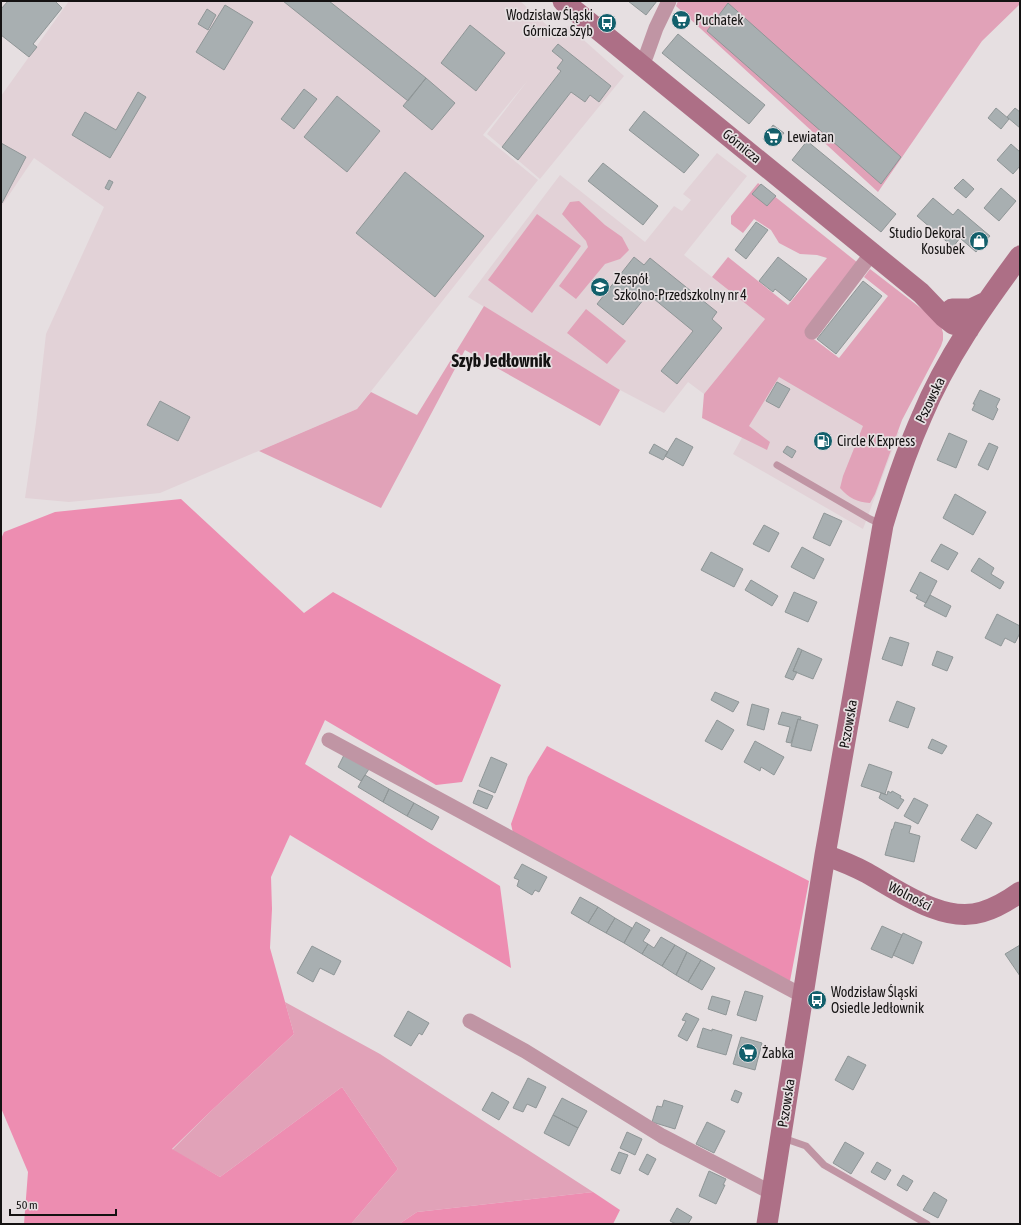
<svg xmlns="http://www.w3.org/2000/svg" width="1021" height="1225" viewBox="0 0 1021 1225" font-family="'Asap Condensed',sans-serif">
<rect width="100%" height="100%" fill="#e6dfe1"/>
<!-- built -->
<path fill="#e2d2d7" d="M69,1H520L560,37L568,26L624,76L540,179L487,134L528,80L483,135L538,180L357,409L160,493L69,502L25,498L36,423L46,334L104,207L34,158L1,207V96Z
M717,153L747,176L684,255L765,319L704,394L688,382L664,413L620,390L468,297L560,175L645,242L674,206L682,211L691,200L683,194Z
M778,373L899,432L863,529L733,454Z"/>
<!-- green -->
<path fill="#e1a2b8" d="M678,1H1019L1020,4L982,41L878,192L676,6Z
M758,183L858,263L806,333L839,358L888,296L864,277L870,269L931,316L941,326L943,333V340L941,346L902,420L875,494L870,503C857,502 849,498 840,488L843,476L863,426L779,377L749,426L770,442L767,450L702,418L704,394L765,319L712,277L728,257L788,305L827,258L817,255L800,254L779,243L771,230L754,219L743,233L731,224V216Z
M579,201L605,225L622,237L629,250L620,259L605,264L576,299L559,286L588,247L586,241L562,214L570,202Z
M537,214L581,246L532,313L488,280Z
M484,306L620,390L600,426L465,350L381,508L259,451L357,409L371,392L417,415Z
M586,309L626,341L607,364L567,333Z
M285,1002L380,1054L593,1192L417,1212L399,1224H351L398,1169L342,1087L220,1177L172,1150L210,1112L294,1034Z"/>
<!-- forest -->
<path fill="#ed8db1" d="M181,499L304,613L333,592L501,685L462,782L436,785L325,720L305,764L428,842L500,886L511,968L290,835L271,877L272,909L270,948L294,1034L210,1112L172,1149L220,1177L342,1087L398,1169L351,1224H24L28,1172L1,1108V539L4,532L55,512Z
M547,746L809,881L790,981L513,833L511,824L528,777Z
M593,1192L620,1210L613,1224H399L417,1212Z"/>
<!-- building -->
<path fill="#a8afb1" stroke="#8f9697" d="M8,1H55L62,8L33,44L37,47L29,57L1,35V9Z
M283,1H329L426,78L408,101Z
M628,1H657L646,15Z
M728,3L901,157L881,184L707,31Z
M225,5L253,22L224,70L196,52Z
M207,9L216,15L208,30L198,24Z
M681,13L688,19L682,26L675,20Z
M470,25L505,53L476,91L441,63Z
M678,34L765,105L749,124L662,53Z
M558,44L611,86L599,102L590,95L585,102L571,92L518,160L502,147L561,71L557,68L563,60L552,51Z
M426,78L455,103L432,130L403,106Z
M304,89L317,99L294,129L281,119Z
M138,92L146,97L110,158L72,135L85,112L116,130Z
M337,96L380,131L347,172L304,137Z
M996,108L1009,119L1001,129L988,118Z
M1015,108L1020,112V128L1007,117Z
M644,111L699,155L684,173L629,130Z
M773,125L784,133L773,146L763,139Z
M807,141L896,214L881,232L792,160Z
M1,143L26,157L2,203L1,202Z
M1011,144L1020,152V166L1013,174L997,160Z
M603,163L658,206L643,225L588,181Z
M405,172L484,236L435,297L356,233Z
M963,179L974,189L966,198L954,188Z
M109,180L113,182L109,190L105,188Z
M761,184L776,196L767,206L752,194Z
M1001,188L1016,201L999,221L984,208Z
M933,198L953,215L958,209L990,236L976,252L960,238L953,247L917,216Z
M756,222L768,230L746,259L735,250Z
M634,257L644,265L650,258L717,312L712,319L722,328L677,384L661,371L693,331L648,294L623,325L597,304Z
M778,257L807,279L790,301L775,289L773,292L759,281Z
M863,281L882,296L836,354L817,339Z
M777,382L790,389L779,408L766,401Z
M980,390L1000,399L996,407L998,409L993,420L972,410L975,404H973Z
M160,401L190,417L178,441L147,425Z
M949,433L967,441L956,468L937,460Z
M676,438L693,447L683,466L665,456Z
M989,443L998,447L988,470L978,465Z
M654,444L668,452L663,460L649,453Z
M787,446L796,451L792,458L783,452Z
M955,494L986,512L973,535L943,518Z
M824,513L842,521L830,546L813,538Z
M764,525L779,533L769,552L753,544Z
M941,544L958,553L948,570L931,561Z
M802,547L824,559L814,579L791,567Z
M711,552L743,569L734,587L701,570Z
M979,558L994,568L991,574L1004,582L1000,589L971,571Z
M920,572L937,581L926,603L916,598L918,595L910,591Z
M751,580L778,596L772,606L745,590Z
M794,592L817,602L808,622L785,612Z
M930,595L951,606L946,617L924,606Z
M997,614L1020,626V633L1015,643L1005,638L1001,646L985,638Z
M890,637L909,643L902,666L882,659Z
M798,648L802,650L793,671L797,672L793,680L785,677Z
M802,650L822,659L813,679L793,671Z
M937,651L953,657L947,671L932,665Z
M715,692L739,702L733,712L711,700Z
M897,701L915,708L908,728L889,721Z
M752,704L769,709L764,730L747,725Z
M782,712L801,717L800,720L798,719L791,743L786,742L790,727L778,724Z
M798,719L818,725L811,751L791,746Z
M717,720L734,730L722,750L705,741Z
M932,739L947,746L942,754L928,748Z
M755,741L784,757L774,775L761,767L760,771L744,762Z
M344,755L369,769L361,781L338,767Z
M491,757L507,764L495,793L479,786Z
M869,764L892,772L885,794L861,786Z
M365,775L389,789L383,802L358,787Z
M389,789L414,803L407,816L383,802Z
M478,790L493,796L487,809L473,803Z
M888,791L891,793L892,791L901,796L900,798L904,800L898,809L879,798L881,793L887,795Z
M914,798L928,805L918,824L904,816Z
M414,803L439,817L432,830L407,816Z
M977,814L992,823L976,849L961,840Z
M895,822L911,826L909,833L920,836L914,862L885,855L892,829H893Z
M522,864L547,877L539,892L535,890L532,895L517,886L519,880L514,878Z
M580,897L598,907L588,923L571,913Z
M598,907L615,918L606,933L588,923Z
M615,918L632,928L624,943L606,933Z
M636,922L650,930L643,941L648,944L642,954L624,943Z
M882,926L902,935L892,958L871,949Z
M903,933L922,942L913,964L893,955Z
M661,937L675,945L662,966L642,954L648,944L654,948Z
M675,945L687,952L676,975L662,966Z
M1020,945V976L1005,954Z
M312,946L341,961L334,975L320,968L313,982L297,973Z
M687,952L701,960L688,982L676,975Z
M701,960L715,968L702,990L688,982Z
M745,991L763,996L756,1021L737,1015Z
M712,996L730,1001L726,1015L708,1009Z
M408,1011L429,1023L422,1035L419,1033L411,1046L394,1036Z
M686,1013L699,1019L687,1041L678,1036L686,1021L682,1020Z
M703,1028L712,1031V1029L732,1035L726,1055L697,1047Z
M741,1037L762,1043L755,1070L733,1064Z
M848,1056L866,1065L853,1090L835,1080Z
M528,1078L546,1087L536,1108L527,1104L523,1112L513,1108Z
M735,1090L742,1093L738,1103L731,1100Z
M492,1092L509,1102L499,1120L482,1110Z
M562,1098L587,1111L578,1128L553,1115Z
M664,1100L683,1106L675,1129L652,1122L657,1106L662,1107Z
M553,1115L578,1128L569,1146L544,1133Z
M707,1122L725,1131L714,1153L696,1144Z
M627,1132L642,1139L635,1155L620,1148Z
M845,1142L864,1153L851,1174L833,1163Z
M619,1152L628,1155L620,1174L611,1170Z
M647,1154L656,1159L648,1175L639,1170Z
M877,1162L891,1170L885,1180L871,1172Z
M709,1171L726,1179L723,1185H725L716,1204L699,1196Z
M903,1175L913,1181L907,1191L897,1185Z
M934,1192L947,1200L938,1218L923,1210Z
M677,1208L692,1217L688,1224H676L670,1221Z"/>
<g fill="none" stroke-linecap="round" stroke-linejoin="round">
<!-- lane -->
<path stroke="#c095a4" stroke-width="7" d="M777,465L870,519L881,524
M783,1138L806,1146L824,1165L927,1224"/>
<!-- street -->
<path stroke="#c095a4" stroke-width="15" d="M641,63L646,56L656,28L669,1
M812,332L872,253
M329,740L803,996
M470,1021L525,1051L662,1136L772,1193"/>
<!-- secondary -->
<path stroke="#ad6f86" stroke-width="21" d="M563,1L921,293L944,317L953,324L969,329
M952,309H971L986,302
M825,855C839,860 854,866 867,873C899,891 944,924 982,912C995,908 1009,900 1020,892
M767,1224L825,855L883,525C894,488 906,452 922,416C946,358 983,306 1020,256"/>
</g>
<!-- icons -->
<defs>
<symbol id="supermarket-disc" viewBox="-11 -11 22 22"><circle r="9.5" fill="#13606c" stroke="#e6dfe1"/><path d="M-6-5.5h2.5l.6 2H6L4.5 2H-2.5L-4.4-4H-6ZM-1.5 3.2a1.3 1.3 0 1 0 .1 0ZM3 3.2a1.3 1.3 0 1 0 .1 0Z" fill="#fff"/></symbol>
<symbol id="bus-disc" viewBox="-11 -11 22 22"><circle r="9.5" fill="#13606c" stroke="#e6dfe1"/><path d="M-5-6H5V4H4V6H2V4H-2V6H-4V4H-5ZM-3.5-4V0h7V-4ZM-3.5 1.2v1.5H-2V1.2ZM2 1.2v1.5H3.5V1.2Z" fill="#fff"/></symbol>
<symbol id="shop-disc" viewBox="-11 -11 22 22"><circle r="9.5" fill="#13606c" stroke="#e6dfe1"/><path d="M-5-2.5h2.3a2.7 3.5 0 0 1 5.4 0H5L5.5 6h-11ZM-1.5-2.5h3a1.5 2.3 0 0 0-3 0Z" fill="#fff"/></symbol>
<symbol id="school-disc" viewBox="-11 -11 22 22"><circle r="9.5" fill="#13606c" stroke="#e6dfe1"/><path d="M0-5L7-2L0 1L-7-2ZM-4 1L0 2.5L4 1V4Q0 6-4 4Z" fill="#fff"/></symbol>
<symbol id="fuel-disc" viewBox="-11 -11 22 22"><circle r="9.5" fill="#13606c" stroke="#e6dfe1"/><path d="M-5.5-6h7V0h2V4h1.3V-2.5L3-4.5l.8-.8L6-3V5H2.5V1h-1V6h-7ZM-4.2-4.7v3.2H.2V-4.7Z" fill="#fff"/></symbol>
</defs>
<g fill-rule="evenodd">
<use href="#supermarket-disc" x="670" y="9" width="22" height="22"/>
<use href="#bus-disc" x="596" y="12" width="22" height="22"/>
<use href="#supermarket-disc" x="762" y="126" width="22" height="22"/>
<use href="#shop-disc" x="968" y="230" width="22" height="22"/>
<use href="#school-disc" x="589" y="276" width="22" height="22"/>
<use href="#fuel-disc" x="812" y="430" width="22" height="22"/>
<use href="#bus-disc" x="806" y="989" width="22" height="22"/>
<use href="#supermarket-disc" x="737" y="1042" width="22" height="22"/>
</g>
<g text-anchor="middle" stroke-width="3.5" stroke-linejoin="round" paint-order="stroke">
<!-- poi labels -->
<g font-size="14" fill="#141212" stroke="#e6dfe1" text-anchor="start">
<text x="593" y="20" text-anchor="end">Wodzisław Śląski<tspan x="593" dy="16">Górnicza Szyb</tspan></text>
<text x="695" y="25">Puchatek</text>
<text x="787" y="142">Lewiatan</text>
<text x="965" y="238" text-anchor="end">Studio Dekoral<tspan x="965" dy="16">Kosubek</tspan></text>
<text x="614" y="284">Zespół<tspan x="614" dy="16">Szkolno-Przedszkolny nr 4</tspan></text>
<text x="837" y="446">Circle K Express</text>
<text x="831" y="997">Wodzisław Śląski<tspan x="831" dy="16">Osiedle Jedłownik</tspan></text>
<text x="762" y="1058">Żabka</text>
</g>
<!-- street labels -->
<g font-size="14" fill="#141212" stroke="#e6dfe1">
<text transform="translate(742 146) rotate(39)" y="5">Górnicza</text>
<text transform="translate(930 400) rotate(-64)" y="5">Pszowska</text>
<text transform="translate(848 724) rotate(-80)" y="5">Pszowska</text>
<text transform="translate(910 896) rotate(27)" y="5">Wolności</text>
<text transform="translate(786 1103) rotate(-81)" y="5">Pszowska</text>
</g>
<!-- district labels -->
<g font-size="18" font-weight="bold" fill="#141212" stroke="#e6dfe1">
<text x="501" y="367">Szyb Jedłownik</text>
</g>
</g>
<!-- border -->
<rect width="1021" height="1225" fill="none" stroke="#141212" stroke-width="4"/>
<!-- scale -->
<path d="M10 1209v6h106v-6" fill="none" stroke="#141212" stroke-width="2"/>
<text x="16" y="1209" font-size="12" fill="#141212" stroke="#e6dfe1" stroke-width="3" paint-order="stroke">50 m</text>
</svg>
